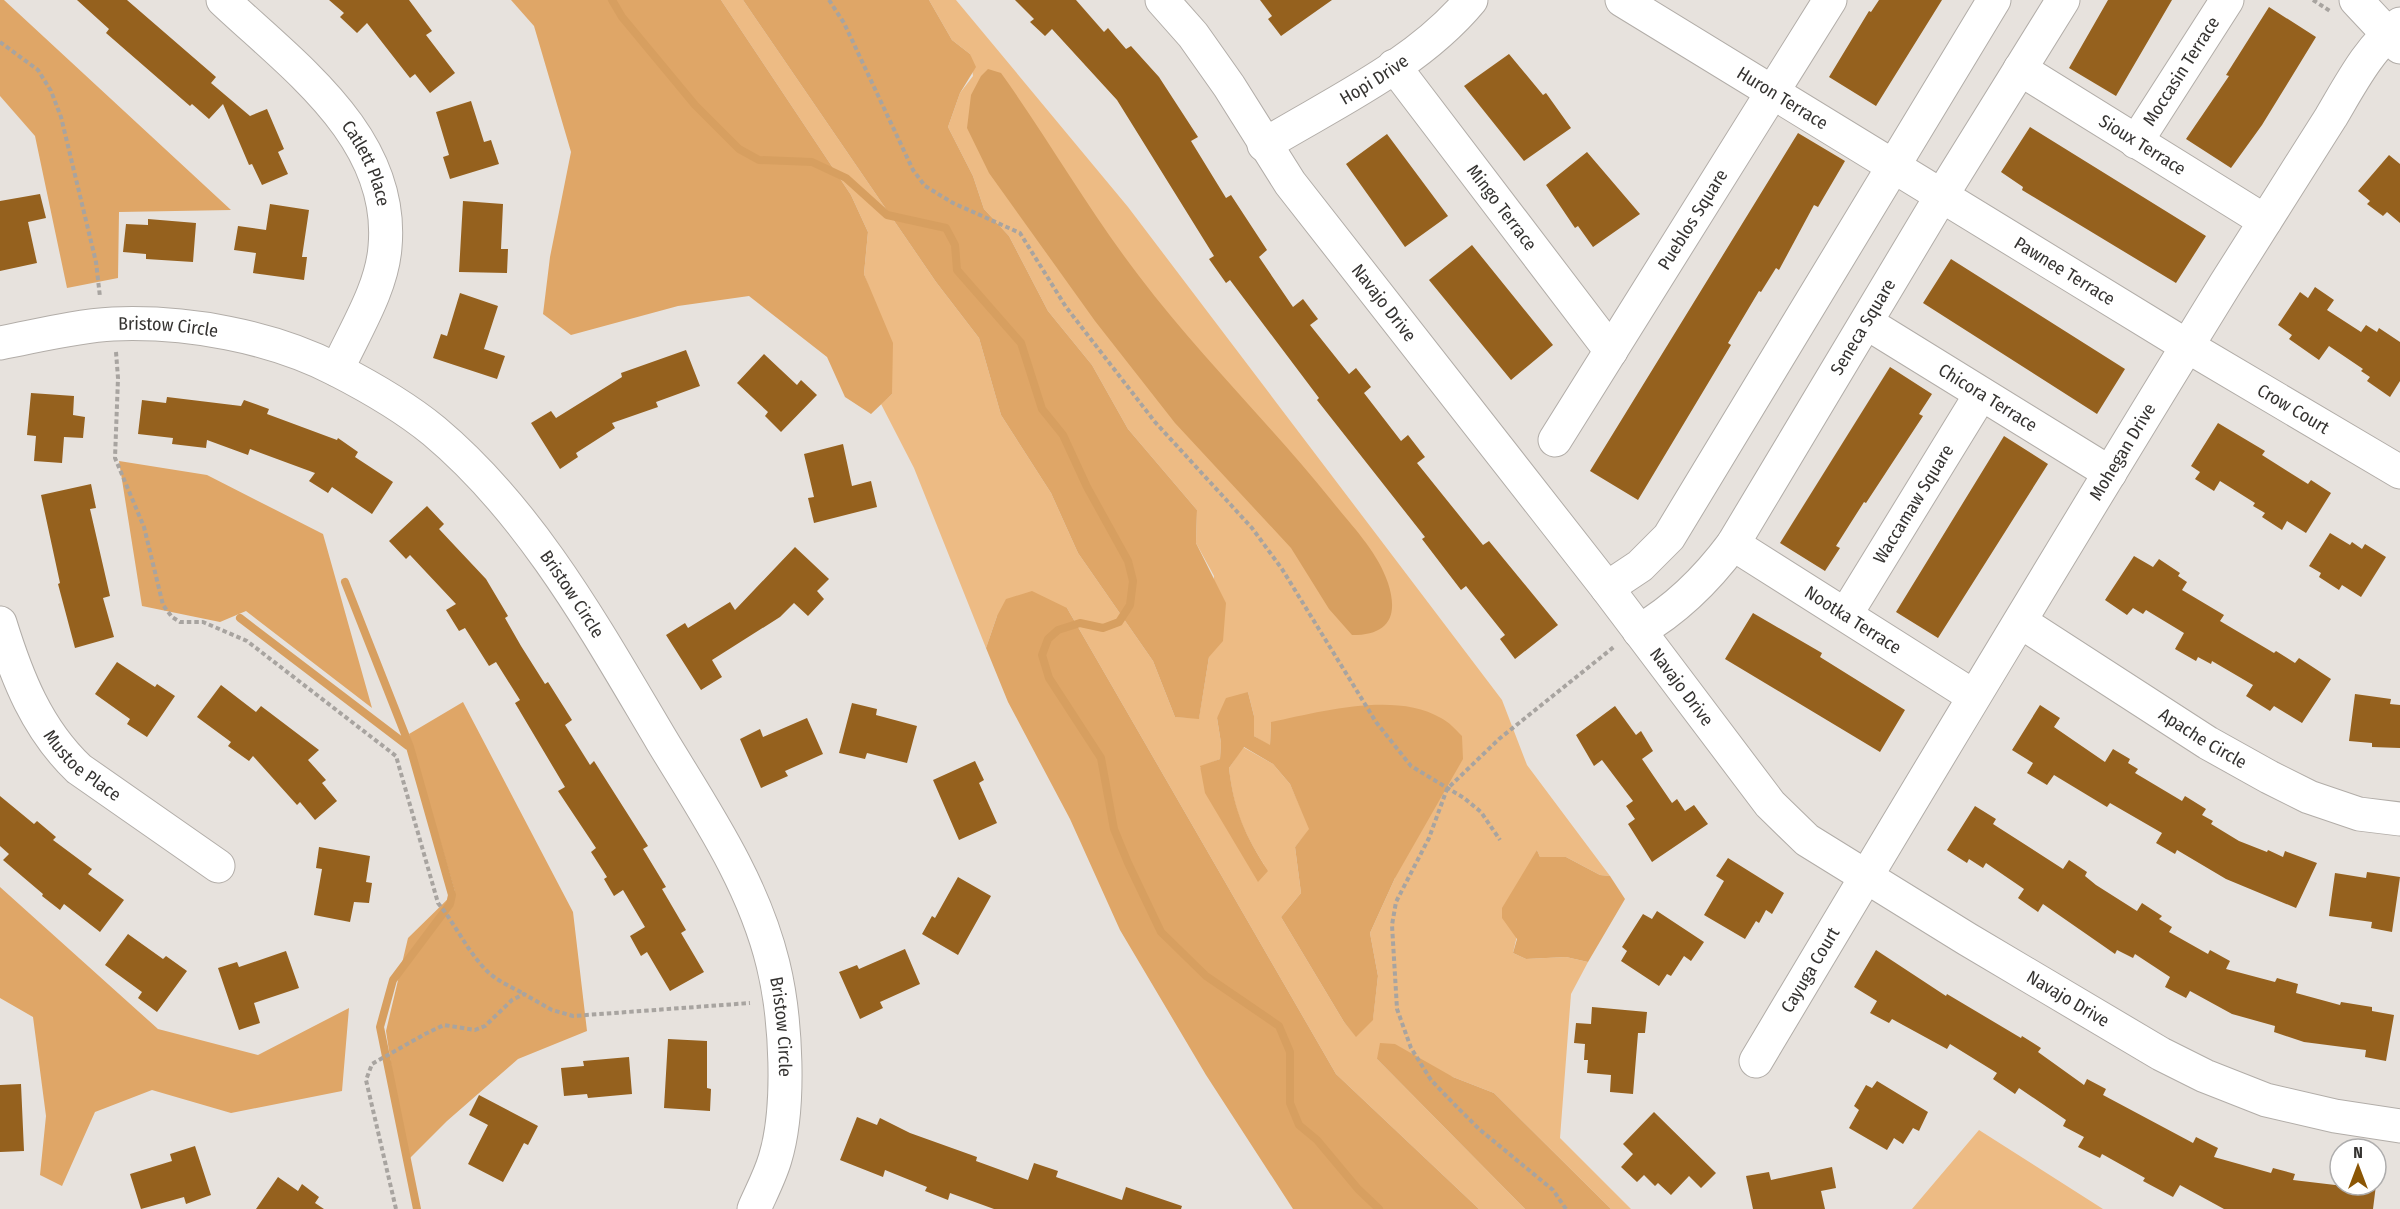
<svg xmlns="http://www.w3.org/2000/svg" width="2400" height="1209" viewBox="0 0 2400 1209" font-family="'Fira Sans Condensed',sans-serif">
<rect width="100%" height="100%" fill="#e7e2dd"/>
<!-- green -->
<path fill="#edbb84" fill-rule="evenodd" d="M721,0H743L936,282L979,338L1001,415L1051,493L1078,553L1153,661L1175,717L1199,718L1209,657L1214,576L1196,543L1197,510L1128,429L1092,365L1048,311L1009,236L984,209L973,176L948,127L960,93L973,76L970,54L952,40L929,0H956L1128,207L1502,700L1527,765L1610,876L1600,875L1566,857H1540L1537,850L1513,953L1526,959L1566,957L1588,962L1571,994L1560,1138L1631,1209H1611L1494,1093L1453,1077L1377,1059L1525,1209H1479L1336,1074L1067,608L997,616L986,648L914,468L881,404L892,394L875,304L864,274L868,232L851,195ZM1248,692L1254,716V736L1270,746L1271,722L1395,878L1370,933L1378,976L1373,1019L1356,1036L1344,1022L1281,917L1301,893L1295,847L1310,829L1290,784L1273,764L1243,747L1229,768C1234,813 1244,833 1268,871L1200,767L1220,759L1221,743L1217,718Z
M1979,1130L2103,1209H1912Z"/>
<!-- forest -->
<path fill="#dfa667" d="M0,0H4L231,210L119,212L118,278L67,288L35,136L0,96Z
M511,0H721L851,195L868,232L864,274L893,343L892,394L871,414L845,397L827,357L749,296L678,306L571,335L543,314L550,257L571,152L534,26Z
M743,0H929L952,40L970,54L976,67L960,93L948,127L973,176L984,209L1009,236L1048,311L1092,365L1128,429L1197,510L1196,543L1226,603L1223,641L1209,657L1199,719L1175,717L1153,661L1078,553L1051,493L1001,415L979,338L936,282Z
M119,461L207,475L323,534L372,708L246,611L220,622L142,606Z
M1032,591L1067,608L1336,1074L1479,1209H1293L1206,1075L1120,930L1070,819L1008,702L986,648L997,616L1006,599Z
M1248,692L1254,716V736L1270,745L1271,722C1320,712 1395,691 1441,718C1449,722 1456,730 1462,736L1463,759L1395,878L1370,933L1378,976L1373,1020L1356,1037L1344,1022L1281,917L1301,893L1295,847L1309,829L1290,784L1273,764L1244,747L1229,768C1234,811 1245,835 1268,871L1258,882L1205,793L1200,766L1220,759L1221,743L1217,718L1226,698Z
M463,702L573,912L587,1031L518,1059L447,1121L406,1162L386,1031L408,938L455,892L409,734Z
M1537,850L1540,857H1566L1600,875L1610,876L1625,899L1588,962L1566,957L1526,959L1513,953L1517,939L1502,918V908Z
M0,887L158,1029L258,1055L349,1008L342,1091L231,1113L152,1090L95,1112L62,1186L40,1175L46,1116L33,1017L0,998Z
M1380,1043L1395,1044L1453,1077L1494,1093L1611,1209H1525L1377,1059Z"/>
<!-- water -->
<path fill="#d79f60" d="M988,69L1001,73C1049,140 1089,211 1139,276C1199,355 1270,424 1332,501C1351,525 1378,552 1388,583C1399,617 1388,635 1352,635L1329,609L1291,548L1175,423L1095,321L989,173L967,128L971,95L981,76Z"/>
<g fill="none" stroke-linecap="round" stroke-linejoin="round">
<!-- stream -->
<path stroke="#d79f60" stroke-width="8" d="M612,0L622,17L695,105L739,149L759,160L812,162L846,178L887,215L946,228L955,245L957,270L1021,343L1042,409L1063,435L1087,487L1128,561L1133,581L1130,605L1119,622L1103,628L1080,623L1058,630L1048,639L1042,655L1049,678L1101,758L1114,829L1128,863L1161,932L1206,976L1279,1026L1290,1052V1103L1299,1125L1317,1140L1358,1189L1379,1209
M345,582L410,747L452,895L450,904L393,980L380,1027L417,1209
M240,618L408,746"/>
</g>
<!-- building -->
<path fill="#95611e" d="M77,0H127L216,77L211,83L250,116L267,109L284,149L278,152L288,174L262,185L252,164L249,165L223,104L209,119L192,104L190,106L106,33L109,29Z
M329,0H409L432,31L426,35L455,73L430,93L415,74L410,78L367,23L357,33L340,17L344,13Z
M1015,0H1076L1104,32L1108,28L1126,49L1131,46L1159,77L1198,137L1191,141L1226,198L1231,195L1267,250L1259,257L1293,307L1303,299L1318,319L1310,325L1349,374L1356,368L1371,387L1364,393L1401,441L1408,435L1425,457L1417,463L1483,545L1489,541L1558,625L1515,659L1500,639L1505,635L1466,586L1461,590L1422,539L1425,537L1317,400L1319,398L1230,280L1226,283L1209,259L1214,256L1117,100L1052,29L1045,36L1030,22L1034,19Z
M1260,0H1332L1281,36L1268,19L1272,16Z
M1879,0H1942L1876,106L1829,77L1869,11L1871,12Z
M2108,0H2172L2116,96L2069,68Z
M2269,7L2316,37L2262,125L2231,168L2186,139L2229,76L2226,75Z
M1509,54L1543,95L1546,93L1571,128L1524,161L1464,86Z
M471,101L484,142L491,140L499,164L450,179L443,157L449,155L436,112Z
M2030,127L2206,236L2176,283L2022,190L2023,187L2001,172Z
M1798,133L1845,161L1818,207L1814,205L1779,270L1776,268L1761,292L1759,291L1728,343L1731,345L1638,500L1590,471Z
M1387,134L1448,216L1405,247L1346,164Z
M1587,152L1640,214L1593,247L1578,226L1575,228L1546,185Z
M2389,155L2400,164V223L2387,212L2383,216L2367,204L2370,201L2358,191Z
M40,194L46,218L28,222L37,263L0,271V201Z
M463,201L503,204L501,249H508L507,273L459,272Z
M270,204L309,210L302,257H307L304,280L253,273L256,253L234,250L238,226L266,230Z
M148,219L196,223L193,262L146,259V254L123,252L126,224L148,225Z
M1472,245L1553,345L1511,380L1429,280Z
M1951,259L2125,369L2097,414L1923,303Z
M2315,287L2334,300L2327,310L2361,332L2366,325L2377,332L2379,328L2400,342V381L2390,397L2367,381L2370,377L2361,371L2363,369L2329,346L2319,360L2289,339L2292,335L2278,325L2300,292L2308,298Z
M460,293L498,306L484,349L505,356L497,379L433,358L441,334L447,336Z
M686,350L700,386L656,402L658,407L612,423L615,428L576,453L578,457L560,469L531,423L551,411L556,418L622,377L621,373Z
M764,354L797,385L801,380L817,395L781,432L765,416L768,412L737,383Z
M1890,367L1932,394L1919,414L1923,416L1866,503L1864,502L1836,546L1840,548L1825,571L1780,543Z
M31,393L74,396L73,415L85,417L83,438L64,437L62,463L34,461L36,436L27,435Z
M167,397L241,406L244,400L269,409L267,414L337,440L338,438L358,452L355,457L393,482L372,514L332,487L328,493L309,481L315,473L250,449L248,455L207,440L206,448L172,444L173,438L138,434L142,400L166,403Z
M2218,423L2265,451L2262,455L2308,484L2311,480L2331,493L2306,533L2287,521L2282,530L2262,517L2265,513L2253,506L2255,503L2220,481L2214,491L2195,479L2200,472L2191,466Z
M2004,436L2048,464L1938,638L1896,612Z
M843,444L852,486L871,481L877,507L814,523L808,498L814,497L804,454Z
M91,484L96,508L90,509L110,596L103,598L114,637L75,648L58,584L60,583L41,495Z
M427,506L444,524L439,529L486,579L508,616L505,618L521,646L545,684L548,682L572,720L565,725L590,765L594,761L648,846L643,849L666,887L662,889L686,930L681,933L704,972L670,991L647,952L641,956L630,936L645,927L623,890L614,896L604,879L607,877L591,852L596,848L558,791L565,787L515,703L520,700L496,662L489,666L465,628L459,631L446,610L456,604L410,555L406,559L389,541Z
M2330,533L2350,545L2352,542L2362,549L2365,544L2386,557L2361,597L2342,585L2339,590L2319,577L2321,573L2309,566Z
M795,547L829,579L817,591L824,599L808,616L794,603L780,617L712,660L722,677L701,690L666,635L685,623L688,628L730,602L735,610Z
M2134,556L2153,567L2159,559L2180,573L2178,576L2187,582L2182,590L2224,615L2220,621L2274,653L2276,651L2295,663L2299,658L2331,679L2302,723L2274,706L2270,711L2246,696L2253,685L2212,661L2211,664L2198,657L2196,661L2175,649L2184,633L2146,610L2143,614L2133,608L2127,615L2105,600Z
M1753,613L1822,653L1820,657L1905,710L1880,752L1725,659Z
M117,662L155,687L157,684L175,696L147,737L127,724L130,719L95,694Z
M221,685L256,712L261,706L319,750L308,760L326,780L322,783L337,801L315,820L300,802L297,805L253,756L249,761L228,746L231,742L197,717Z
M2355,694L2391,699L2390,704L2400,705V748L2372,747V743L2349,741Z
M852,703L877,709L876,715L917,726L907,763L867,753L865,759L839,753Z
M2040,705L2060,718L2054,727L2105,762L2113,749L2130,759L2128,763L2138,769L2135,773L2182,801L2185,796L2206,809L2202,815L2213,821L2211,824L2239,841L2267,852L2268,850L2283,857L2285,851L2317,863L2296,908L2226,879L2177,850L2175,854L2156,843L2162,833L2110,803L2107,807L2054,775L2047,785L2027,773L2033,763L2012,750Z
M1615,706L1636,735L1641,731L1653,751L1642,759L1672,803L1677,799L1685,811L1694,805L1708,824L1652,862L1628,824L1635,819L1626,806L1633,801L1602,760L1594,766L1576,735Z
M807,718L823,754L785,771L788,776L761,788L740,739L760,729L763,737Z
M975,761L984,780L979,783L997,823L959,840L933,780Z
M0,796L34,824L37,821L56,837L53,840L92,869L88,874L124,900L100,932L64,904L60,910L42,896L43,894L3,860L9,854L0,846Z
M1975,806L1996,819L1993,824L2063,869L2069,860L2087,872L2085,876L2096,885L2137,911L2142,903L2162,916L2159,919L2172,927L2169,932L2208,954L2210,950L2230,961L2226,969L2275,982L2277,978L2298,984L2296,993L2340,1005L2341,1002L2372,1007V1011L2394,1015L2386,1061L2365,1057L2366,1050L2304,1042L2274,1032L2275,1026L2232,1014L2190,991L2186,998L2165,987L2170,977L2135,954L2133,958L2117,950L2115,954L2043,904L2038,912L2018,898L2024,889L1986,863L1983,868L1969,859L1967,863L1947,850Z
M319,847L370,856L366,882L372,883L369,903L354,902L350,922L314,915L322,869L316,868Z
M1728,858L1784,893L1772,914L1766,910L1759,923L1756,921L1745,939L1704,915L1724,881L1716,876Z
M2367,872L2400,877L2392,932L2371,928L2372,922L2329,916L2335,873L2366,878Z
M958,877L991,896L958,955L922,934L932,916L935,918Z
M1657,911L1704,942L1691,961L1684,956L1671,976L1667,974L1659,986L1621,961L1627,951L1622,947L1643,914L1652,919Z
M128,934L163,959L166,956L187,971L157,1012L138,998L142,992L105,965Z
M905,949L920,984L880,1002L883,1008L860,1019L839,972L857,965L859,969Z
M1876,950L1946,996L1947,994L2021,1038L2022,1036L2041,1048L2038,1052L2084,1085L2087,1079L2106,1089L2103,1095L2193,1143L2196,1137L2218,1148L2214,1157L2271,1173L2273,1168L2295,1174L2293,1180L2352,1187V1185H2376L2373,1209H2224L2180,1185L2173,1197L2143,1181L2145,1178L2102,1154L2100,1158L2078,1147L2084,1137L2063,1126L2066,1120L2019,1088L2015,1094L1993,1079L1997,1073L1950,1044L1947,1049L1892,1019L1889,1023L1870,1013L1877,1001L1854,987Z
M286,951L299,988L254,1003L260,1023L239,1030L218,968L237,962L239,967Z
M1592,1007L1647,1012L1645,1033H1638L1633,1094L1610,1092L1611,1075L1587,1073L1588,1060H1584L1585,1044L1574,1043L1576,1023L1591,1024Z
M668,1039L707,1041V1088L711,1089L710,1111L664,1108Z
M629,1057L632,1094L588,1098L587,1094L564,1096L561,1068L584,1066L583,1061Z
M1877,1081L1928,1112L1919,1131L1913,1128L1903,1144L1894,1138L1887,1150L1849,1128L1859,1110L1854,1106L1866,1085L1872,1088Z
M21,1084L24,1151L0,1152V1085Z
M479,1095L538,1126L528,1145L524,1143L503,1182L468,1164L488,1125L469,1115Z
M1654,1112L1716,1173L1701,1188L1689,1176L1671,1195L1658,1183L1655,1186L1644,1175L1637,1182L1621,1167L1633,1154L1623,1144Z
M857,1117L877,1125L880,1118L910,1133L977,1157L976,1161L1028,1180L1034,1163L1058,1171L1056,1177L1122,1200L1126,1187L1182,1206L1181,1209H994L950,1193L948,1200L925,1191L927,1187L885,1170L883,1177L840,1160Z
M195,1146L211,1195L186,1204L184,1197L141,1209L130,1174L172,1161L170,1154Z
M1832,1167L1836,1188L1821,1191L1825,1209H1753L1746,1176L1769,1172L1771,1180Z
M278,1177L298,1191L302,1184L319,1197L315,1203L324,1209H256Z"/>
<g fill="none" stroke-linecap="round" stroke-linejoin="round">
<defs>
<g id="minor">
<path id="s1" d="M223,0C294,67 395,138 385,247C382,289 354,332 337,370"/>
<path id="s2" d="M1162,0L1193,35L1229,86L1290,183L1607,588L1770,804L1807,840L1967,939L2161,1054L2205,1076L2266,1100L2335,1116L2400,1126"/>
<path id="s3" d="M1622,0L2187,346L2400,472"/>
<path d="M2356,0L2400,47"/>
<path id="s4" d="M1394,66L1611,351"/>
<path id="s5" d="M2020,69L2265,221"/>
<path id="s6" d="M2136,142L2227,0"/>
<path id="s7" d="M1264,145C1335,102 1418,64 1471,0"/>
<path id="s8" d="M1867,323L2110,473"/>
<path id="s9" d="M0,343C37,336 75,326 113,324C187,321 271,336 337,370C370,387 406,408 434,431C533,514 597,632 662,741C705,812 753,882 773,964C786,1017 791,1107 775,1159C770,1176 761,1193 754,1209"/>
<path id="s10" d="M1555,440L1830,0"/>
<path id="s11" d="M1733,544L1973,696"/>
<path d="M1607,588L1640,566L1669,537L1994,0"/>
<path id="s12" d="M1846,614L1981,394"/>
<path id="s13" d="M2021,622L2208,743L2269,777L2309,797L2359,814L2400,819"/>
<path id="s14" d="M0,623C17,678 37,729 79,769L218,866"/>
<path id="s15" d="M1639,631C1677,609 1707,579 1733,544L1942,195L2063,0"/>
<path id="s16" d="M1756,1061C1911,801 2067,541 2226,283C2261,228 2296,172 2331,117C2350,85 2370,46 2400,24"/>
</g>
</defs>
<!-- minor casing -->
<use href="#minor" stroke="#b2ada8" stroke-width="35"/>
<!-- path -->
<path stroke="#a8a4a0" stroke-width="4" stroke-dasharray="4.5 3" stroke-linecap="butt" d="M829,0L844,23L913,170L925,186L953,203L1020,233L1066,307L1155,422L1252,528L1282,569L1376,722L1411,766L1464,798L1481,812L1500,840
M2313,0L2330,11
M0,42L38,70L51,91L61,117L96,262L100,297
M116,352L118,378L115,458L144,527L163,605L172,617L180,622H203L247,641L396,756L438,903C456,925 467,951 487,971C497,981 512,987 524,994
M396,1209L366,1080L372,1064L425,1034L444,1025L475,1030L485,1026L512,1000L524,994L552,1010L573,1016L750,1003
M1566,1209L1553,1190L1479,1129L1453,1103L1431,1080L1411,1048L1397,1009L1392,925L1396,902L1429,838L1447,789L1499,739L1615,646"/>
<!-- minor -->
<use href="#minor" stroke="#fff" stroke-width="33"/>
</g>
<g text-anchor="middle" stroke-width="6" stroke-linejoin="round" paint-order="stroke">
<!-- street labels -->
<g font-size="18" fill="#353331" stroke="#fff">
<text dy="6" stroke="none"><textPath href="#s6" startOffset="84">Moccasin Terrace</textPath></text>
<text dy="6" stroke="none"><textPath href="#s7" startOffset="128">Hopi Drive</textPath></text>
<text dy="6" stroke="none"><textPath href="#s3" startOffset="188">Huron Terrace</textPath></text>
<text dy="6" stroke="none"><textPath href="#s5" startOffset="144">Sioux Terrace</textPath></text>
<text dy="6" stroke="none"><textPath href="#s1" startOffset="220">Catlett Place</textPath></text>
<text dy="6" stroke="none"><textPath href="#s4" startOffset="178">Mingo Terrace</textPath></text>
<text dy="6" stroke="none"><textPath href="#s10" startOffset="260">Pueblos Square</textPath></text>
<text dy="6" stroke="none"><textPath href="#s3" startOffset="519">Pawnee Terrace</textPath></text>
<text dy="6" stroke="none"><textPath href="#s2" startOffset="376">Navajo Drive</textPath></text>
<text dy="6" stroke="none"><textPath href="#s15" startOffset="382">Seneca Square</textPath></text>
<text dy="6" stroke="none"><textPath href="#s9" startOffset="170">Bristow Circle</textPath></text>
<text dy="6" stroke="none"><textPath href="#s8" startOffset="142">Chicora Terrace</textPath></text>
<text dy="6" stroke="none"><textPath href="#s3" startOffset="786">Crow Court</textPath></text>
<text dy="6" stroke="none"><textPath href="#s16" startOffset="711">Mohegan Drive</textPath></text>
<text dy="6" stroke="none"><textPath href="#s12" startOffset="129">Waccamaw Square</textPath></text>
<text dy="6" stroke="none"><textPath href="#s9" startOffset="675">Bristow Circle</textPath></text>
<text dy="6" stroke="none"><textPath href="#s11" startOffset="142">Nootka Terrace</textPath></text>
<text dy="6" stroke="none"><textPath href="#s2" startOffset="862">Navajo Drive</textPath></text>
<text dy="6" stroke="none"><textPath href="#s13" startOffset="216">Apache Circle</textPath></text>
<text dy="6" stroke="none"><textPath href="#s14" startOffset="168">Mustoe Place</textPath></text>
<text dy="6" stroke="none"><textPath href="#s16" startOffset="106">Cayuga Court</textPath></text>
<text dy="6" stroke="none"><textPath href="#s2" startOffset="1366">Navajo Drive</textPath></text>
<text dy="6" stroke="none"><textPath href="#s9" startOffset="1161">Bristow Circle</textPath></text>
</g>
</g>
<!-- north arrow -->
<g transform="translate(2358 1167)"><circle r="28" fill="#ffffff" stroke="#aeadad" stroke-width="1.5"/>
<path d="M0-4.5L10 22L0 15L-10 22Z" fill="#8b5605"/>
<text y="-9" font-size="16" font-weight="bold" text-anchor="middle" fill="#353331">N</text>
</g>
</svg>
